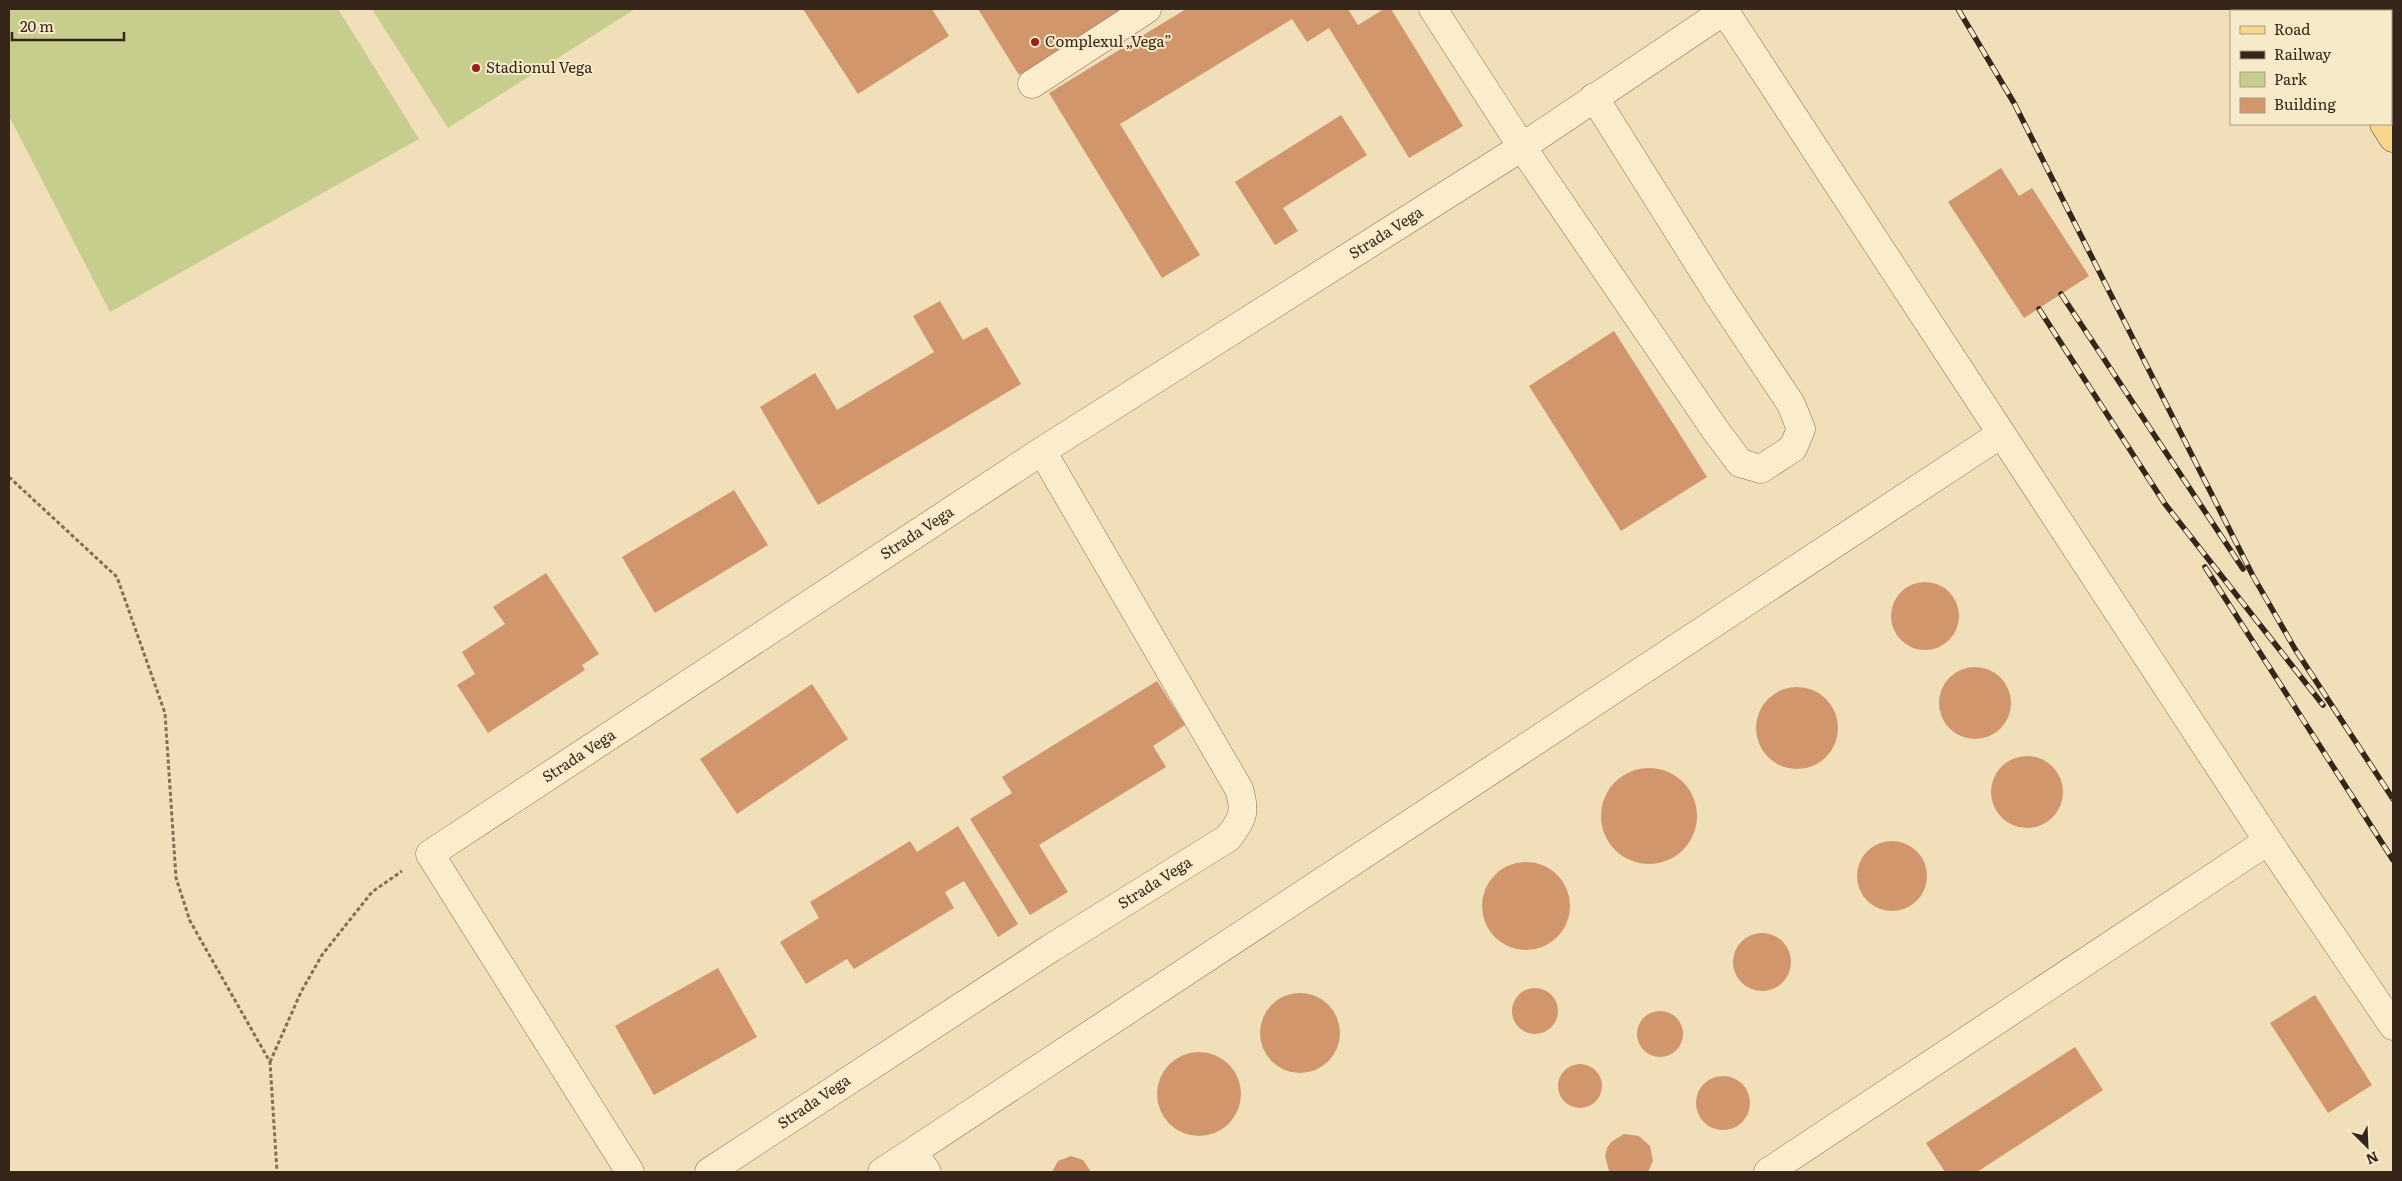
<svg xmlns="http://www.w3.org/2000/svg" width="2402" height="1181" viewBox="0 0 2402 1181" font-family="Literata,serif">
<rect width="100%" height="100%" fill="#f0dfb9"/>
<!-- green -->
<path fill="#c7ce8d" d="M9,9H338L419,139L110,312L9,116Z
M372,9H635L448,128Z"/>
<!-- building -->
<path fill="#d1966b" d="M803,9H932L949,36L858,94Z
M978,9H1127L1019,75Z
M1186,9H1348L1358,25L1384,9H1391L1463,126L1409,158L1329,28L1307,42L1292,19L1120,124L1200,255L1162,278L1049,93Z
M1341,115L1367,155L1283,208L1298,231L1275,245L1235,182Z
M2001,168L2019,196L2032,188L2089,276L2024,318L1948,202Z
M940,301L963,340L987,327L1021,384L818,505L760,407L815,373L837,410L934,352L913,316Z
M1614,331L1707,477L1621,531L1529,386Z
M734,490L768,545L655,613L622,557Z
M546,573L599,654L582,665L585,670L488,733L457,685L475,674L462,652L505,624L493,607Z
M1891 616a34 34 0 1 1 68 0a34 34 0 1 1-68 0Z
M1939 703a36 36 0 1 1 72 0a36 36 0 1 1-72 0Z
M1157,681L1185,725L1153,746L1166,767L1039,845L1068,892L1030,915L970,819L1012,793L1002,777Z
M812,684L848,739L737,814L700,759Z
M1756 728a41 41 0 1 1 82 0a41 41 0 1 1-82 0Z
M1991 792a36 36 0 1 1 72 0a36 36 0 1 1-72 0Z
M1601 816a48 48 0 1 1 96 0a48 48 0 1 1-96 0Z
M958,826L1018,924L998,937L964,881L945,892L954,908L854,969L847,959L806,984L780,942L819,918L810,902L910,841L917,852Z
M1857 876a35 35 0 1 1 70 0a35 35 0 1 1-70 0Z
M1482 906a44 44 0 1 1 88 0a44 44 0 1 1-88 0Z
M1733 962a29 29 0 1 1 58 0a29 29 0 1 1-58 0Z
M718,968L757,1037L654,1095L615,1026Z
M1512 1011a23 23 0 1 1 46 0a23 23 0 1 1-46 0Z
M1260 1033a40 40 0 1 1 80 0a40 40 0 1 1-80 0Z
M2315,995L2372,1085L2328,1113L2270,1023Z
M1637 1034a23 23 0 1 1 46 0a23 23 0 1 1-46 0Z
M2075,1047L2103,1090L1977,1172H1945L1926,1143Z
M1157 1094a42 42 0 1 1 84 0a42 42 0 1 1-84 0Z
M1558 1086a22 22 0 1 1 44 0a22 22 0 1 1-44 0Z
M1696 1103a27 27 0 1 1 54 0a27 27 0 1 1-54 0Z
M1624,1134L1639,1136L1650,1146L1653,1161L1648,1172L1609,1171L1605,1156L1607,1148L1611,1142Z
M1071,1156L1083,1160L1091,1172H1052L1058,1161Z"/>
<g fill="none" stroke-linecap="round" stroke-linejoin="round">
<defs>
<path id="minor" d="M1433,9L1522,147L1716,431L1740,463L1761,469L1793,448L1801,429L1791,404L1719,296L1594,97
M1724,10L2268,841L2393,1026
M1032,84L1147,9
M913,1152L927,1172
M630,1172L430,854L1042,451L1522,147L1727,9
M709,1172L1051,948L1228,838C1243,819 1246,812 1239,789L1042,451
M882,1172L2001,434
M1768,1172L2268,841"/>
<path id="major" d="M2309,9L2310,11
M2384,124L2393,138"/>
</defs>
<!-- minor casing -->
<use href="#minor" stroke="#876e53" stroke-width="29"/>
<!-- major casing -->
<use href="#major" stroke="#543c28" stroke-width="29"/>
<!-- path -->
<path stroke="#876e53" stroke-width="3" stroke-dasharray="4 2.5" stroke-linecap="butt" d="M9,477L117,577L165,713L176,878L190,921L270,1062L277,1172
M270,1062L301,992L322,955L372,892L402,871"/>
<!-- minor -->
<use href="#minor" stroke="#fbedcc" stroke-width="28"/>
<!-- major -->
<use href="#major" stroke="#f8d68c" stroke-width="28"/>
<defs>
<path id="rail" d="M1958,9L2014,103L2253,576L2295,649L2393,799
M2061,294L2243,569
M2039,309L2165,504L2323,705
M2205,567L2393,860"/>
</defs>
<!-- rail casing -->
<use href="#rail" stroke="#352619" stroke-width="5.5"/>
<!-- rail -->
<use href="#rail" stroke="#f7eac9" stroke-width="4" stroke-dasharray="11" stroke-linecap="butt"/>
</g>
<!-- markers -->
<g fill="#9a1f20" stroke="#f7eac9" stroke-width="2">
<circle cx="1035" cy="42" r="5"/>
<circle cx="476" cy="68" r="5"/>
</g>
<g text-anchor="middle" stroke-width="4" stroke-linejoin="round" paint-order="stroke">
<!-- poi labels -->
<g font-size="15" fill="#352619" stroke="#f7eac9" text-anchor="start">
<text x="1045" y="47">Complexul „Vega”</text>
<text x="486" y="73">Stadionul Vega</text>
</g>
<!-- street labels -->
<g font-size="15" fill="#352619" stroke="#f7eac9">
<text transform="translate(1386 233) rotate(-32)" y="5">Strada Vega</text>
<text transform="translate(917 533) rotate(-33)" y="5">Strada Vega</text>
<text transform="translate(579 756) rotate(-33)" y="5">Strada Vega</text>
<text transform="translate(1155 883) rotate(-32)" y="5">Strada Vega</text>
<text transform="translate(814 1102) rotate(-34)" y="5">Strada Vega</text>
</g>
</g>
<!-- border -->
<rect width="2402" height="1181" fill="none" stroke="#352619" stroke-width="20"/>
<!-- legend -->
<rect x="2230" y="10" width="162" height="115" fill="#f7eac9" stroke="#a99c83"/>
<rect x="2240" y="26" width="25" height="8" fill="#f8d68c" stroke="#a99c83"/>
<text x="2274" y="35" font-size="15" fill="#352619">Road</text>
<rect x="2240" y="51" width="25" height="8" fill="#352619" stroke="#a99c83"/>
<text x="2274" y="60" font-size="15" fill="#352619">Railway</text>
<rect x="2240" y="72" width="25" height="15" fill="#c7ce8d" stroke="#a99c83"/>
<text x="2274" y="85" font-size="15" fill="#352619">Park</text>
<rect x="2240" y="98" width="25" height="15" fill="#d1966b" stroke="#a99c83"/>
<text x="2274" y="110" font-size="15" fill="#352619">Building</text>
<!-- north arrow -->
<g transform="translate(2367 1146) rotate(156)" stroke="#f7eac9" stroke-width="4" paint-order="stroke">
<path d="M0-4L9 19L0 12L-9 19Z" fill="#352619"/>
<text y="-8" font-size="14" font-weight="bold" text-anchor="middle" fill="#352619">N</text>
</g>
<!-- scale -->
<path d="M12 32v8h112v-8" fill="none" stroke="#352619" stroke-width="2.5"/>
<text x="20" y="32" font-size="15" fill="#352619" stroke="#f7eac9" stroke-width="4" paint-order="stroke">20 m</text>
</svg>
